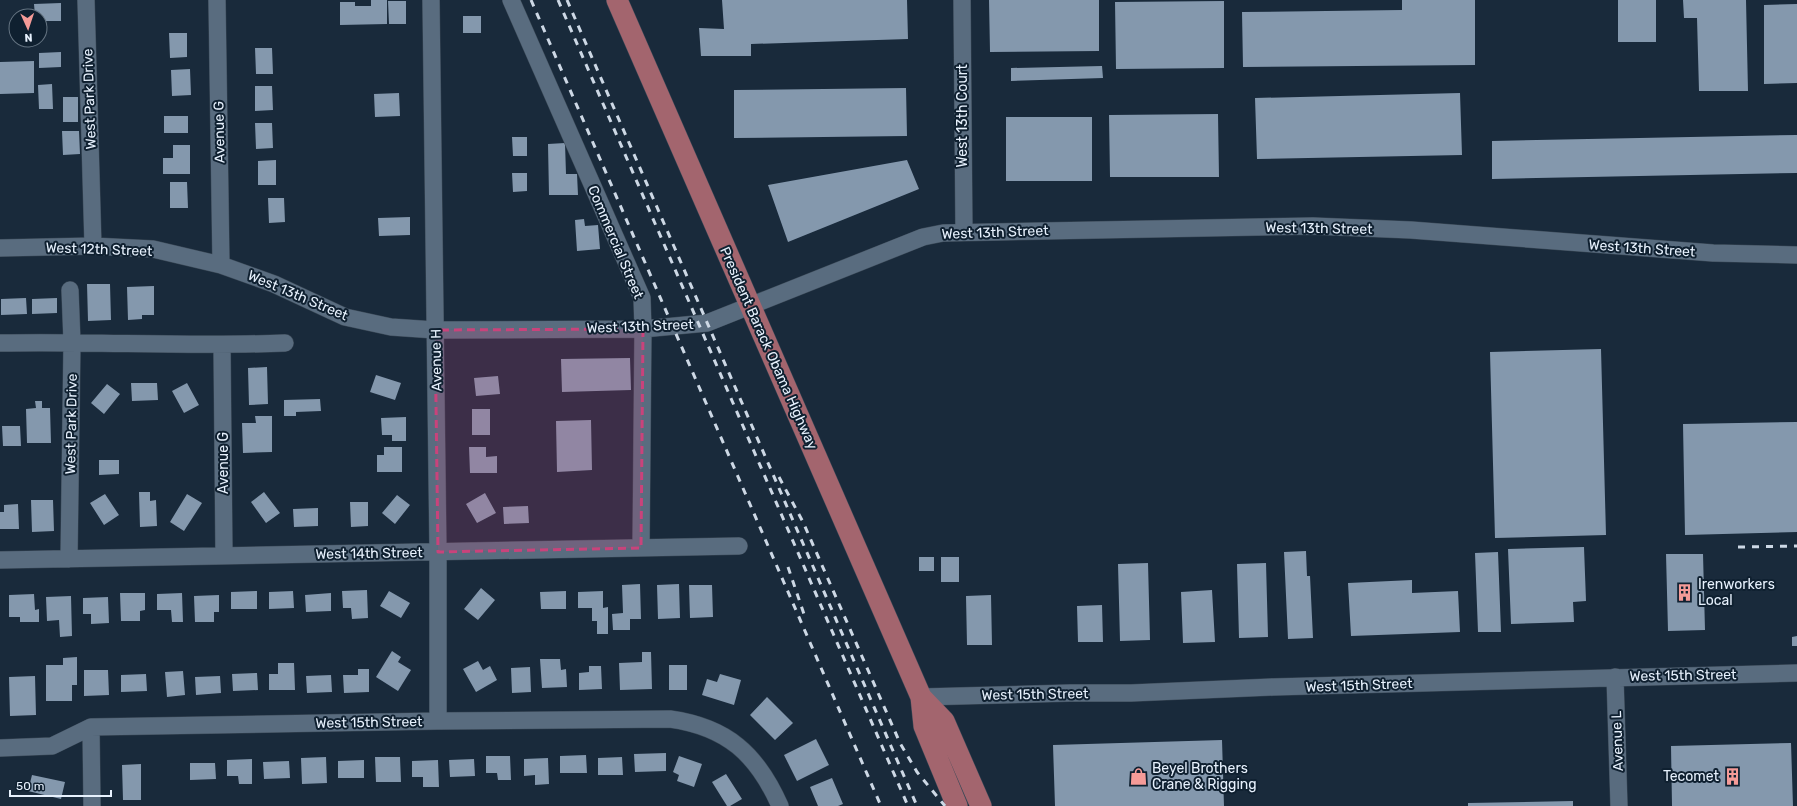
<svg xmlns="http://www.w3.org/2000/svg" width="1797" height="806" viewBox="0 0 1797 806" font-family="Rubik,sans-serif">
<rect width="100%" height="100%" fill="#192a3b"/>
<!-- building -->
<path fill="#8498ad" d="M371,0H387V24L340,25V2H355V6H371Z
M722,0H907L908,39L751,44V56H701L699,28L724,29Z
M989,0H1099V51L990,52Z
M1402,0H1475V65L1243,67L1242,12L1402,10Z
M1618,0H1656V42H1618Z
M1683,0H1746L1748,91H1699L1697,18H1684Z
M388,1H406V24H389Z
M1224,1V68L1116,69L1115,2Z
M61,3V21H40V16H35L34,4Z
M1797,4V83L1764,84V5Z
M463,16H481V33H463Z
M169,33H187V57L170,58Z
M255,48H272L273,74H256Z
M61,52V67L39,68V53Z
M34,61V93L0,94V62Z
M1102,66L1103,78L1011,81V68Z
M190,69L191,95L172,96L171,70Z
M52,84L53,109H39L38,85Z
M255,86H272L273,110L255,111Z
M906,88L907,136L734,138V90Z
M399,93L400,116L375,117L374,94Z
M1460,93L1462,155L1257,159L1255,98Z
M63,97H78V122H63Z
M1218,114L1219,177H1110L1109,115Z
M164,116H188V133H164Z
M1006,117H1092V181H1006Z
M255,123H272L273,148L256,149Z
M62,131H79L80,154L63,155Z
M1797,135V173L1492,179V141Z
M512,137H527V156H513Z
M565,143L566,174H577L578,195H549L548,144Z
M173,145H190V174H163V158H173Z
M276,160V185H258V161Z
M907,160L919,189L788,242L768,185Z
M512,173H527V191L513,192Z
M170,182H187L188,208H170Z
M268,198H284L285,222L269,223Z
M410,217V235L379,236L378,218Z
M584,219L585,226L598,225L600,249L577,251L575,220Z
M87,284H110L111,320L88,321Z
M154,286V315H142V319L128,320L127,287Z
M26,298L27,314L1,315V299Z
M57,298V313L32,314V299Z
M1601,349L1606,535L1495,538L1490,352Z
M630,358L631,390L562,392L561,359Z
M267,367L268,404L249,405L248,368Z
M376,375L401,383L395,400L370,392Z
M498,376L500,394L476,396L474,378Z
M131,383H157L158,400L132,401Z
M187,383L199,405L184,413L172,391Z
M107,384L120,394L104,414L91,403Z
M320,399L321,411L296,412V416H284V400Z
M35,401H42V408H50L51,443H27L26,409L36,408Z
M472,409H490V435H472Z
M255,416H272V452L243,453L242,423H256Z
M406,417V441H392V435H382L381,418Z
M591,420L592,470L557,472L556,421Z
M1797,422V532L1685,535L1683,424Z
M2,426H20L21,446H3Z
M384,447H402V472H377V455H384Z
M469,447H486V457L497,456V473H470Z
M99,460H119V474L99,475Z
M139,492H150V501L156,500L157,526L140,527Z
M264,492L280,513L266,523L251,502Z
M485,493L496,513L477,523L466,504Z
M105,494L119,515L104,525L90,503Z
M187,494L202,503L184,531L170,522Z
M397,495L410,505L395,524L382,513Z
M31,500H53L54,531L32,532Z
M350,502H368V526L351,527Z
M18,504L19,529H0V512H4V505Z
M528,506L529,523L504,524L503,507Z
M318,508V526L294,527L293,509Z
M1584,547L1586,601L1573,602L1574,622L1511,624L1508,549Z
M1306,551L1307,576H1310L1313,638L1288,639L1284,552Z
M1498,552L1501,632H1478L1475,553Z
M1666,554H1703L1705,630L1668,631Z
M919,557H934V571H919Z
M941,557H959V582H941Z
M1148,563L1150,640L1120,641L1118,564Z
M1266,563L1268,637L1239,638L1237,564Z
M1412,580V593L1458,591L1460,632L1351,636L1348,583Z
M640,584L641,619H630V630H613L612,614L623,613L622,585Z
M679,584L680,618L658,619L657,585Z
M689,585H712L713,617L690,618Z
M481,588L495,600L478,620L464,609Z
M367,590L368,618L352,619L351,608H343L342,591Z
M1212,590L1215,642L1183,643L1181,592Z
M257,591V609H231V592Z
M293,591L294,608L269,609V592Z
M389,591L410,603L401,618L380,606Z
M566,591V609H541L540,592Z
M603,591V608L608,607V634H597V621H592V608H578V592Z
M120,593H145V610L140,611V621H121Z
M182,593L183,622H172L171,610H157V594Z
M331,593V611L306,612L305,595Z
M34,594L35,610L39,609V622H20V617H9V595Z
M219,595V612H214V622H195L194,596Z
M991,595L992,645H967L966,596Z
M71,596L72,636L60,637L59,620L47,621L46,597Z
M108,597L109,623L91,624V614H83V598Z
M1102,605L1103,642H1078L1077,606Z
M1797,636V646H1792V637Z
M392,651L401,657L398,662L411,670L398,691L376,677Z
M642,652H651L652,689L620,690L619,663L642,662Z
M77,657V685H72V701H46V665H63V658Z
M540,659H560L561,670L566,669L567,687L542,688Z
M478,661L483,670L490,666L497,680L476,692L463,669Z
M278,663H294L295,690H269V674H278Z
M669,665H687V690H669Z
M589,666H601L602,689L579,690V673L589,672Z
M530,667L531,692L512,693L511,668Z
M358,669H369V692L344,693L343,675H358Z
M84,670H108L109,695L84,696Z
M183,671L185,695L167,697L165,672Z
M257,673L258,690L233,691L232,674Z
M146,674L147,691L121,692V675Z
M720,674L741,680L734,705L702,695L707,679L717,682Z
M331,675L332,692L307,693L306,676Z
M35,676L36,715L10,716L9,677Z
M220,676L221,693L196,695L195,677Z
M767,697L793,723L775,740L750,715Z
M816,739L829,765L797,781L784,755Z
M1222,740L1224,806H1055L1053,745Z
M1791,743L1793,806H1672L1671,746Z
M666,753V771L635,772L634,754Z
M586,755L587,773H560V756Z
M486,756H510L511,780H498L497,773H486Z
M679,756L702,764L694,787L677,781L679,775L673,772Z
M326,757L327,783L302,784L301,758Z
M375,757H400L401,782H376Z
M622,757L623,775H598V758Z
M548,758L549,784L535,785V775L524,776V759Z
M252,759V784H239L238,776H227V760Z
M474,759L475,776L450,777L449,760Z
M364,760V778H338V761Z
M438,760L439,787H423V777H412V761Z
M289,761L290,778L264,779L263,762Z
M190,763H215L216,779L190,780Z
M141,764V800H123L122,765Z
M726,774L742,799L730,806H727L712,782Z
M32,775L65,782L61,799L28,791Z
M832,778L843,804L838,806H818L810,787Z
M1573,801V806H1468V803Z"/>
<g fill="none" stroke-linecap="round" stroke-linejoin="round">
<defs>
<path id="minor" d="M86,0L93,246
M217,0L221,265
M431,0L438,552V721
M511,0L642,298L643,329L641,548
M962,0L964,232
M0,248L93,246L153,249L221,265L274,284L345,317L391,327L435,330L643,329L707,323L923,237L943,233L1313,226L1411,230L1713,253L1797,255
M0,343C95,341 190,347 285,343
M222,345L224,556
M69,559L72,342L70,290
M0,560L739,546
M1615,677L1619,806
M921,697L1070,693H1131L1273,687L1797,673
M91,727L92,806
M0,748L52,746L91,727L438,721L670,719C727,727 757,754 780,806"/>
<path id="major" d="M617,0L921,697L924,726L957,806
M921,697L944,721L981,806"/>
</defs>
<!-- minor casing -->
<use href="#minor" stroke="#3a4856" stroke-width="18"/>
<!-- major casing -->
<use href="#major" stroke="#3a4856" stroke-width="22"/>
<!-- minor -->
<use href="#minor" stroke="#596c7f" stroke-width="17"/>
<!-- major -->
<use href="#major" stroke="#a3656e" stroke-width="21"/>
<!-- rail -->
<path stroke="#cdd8e5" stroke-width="3" stroke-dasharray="7 7" stroke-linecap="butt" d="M531,0L881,806
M558,0L908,806
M567,0L917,806
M779,477L803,522L900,743L917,772L945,806
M1738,547L1797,546
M788,567L806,620"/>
</g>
<!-- marked area -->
<path fill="#c9437b" fill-opacity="0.2" stroke="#c9437b" stroke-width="3" stroke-dasharray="8 5" stroke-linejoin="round" d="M643,329L641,548L438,552L435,330Z"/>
<!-- icons -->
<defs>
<symbol id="building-bare" viewBox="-9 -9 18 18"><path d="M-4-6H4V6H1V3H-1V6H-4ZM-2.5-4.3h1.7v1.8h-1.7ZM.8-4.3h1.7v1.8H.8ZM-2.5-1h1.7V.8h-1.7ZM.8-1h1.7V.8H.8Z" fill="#f59b98" stroke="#0f2030" stroke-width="2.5" paint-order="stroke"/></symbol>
<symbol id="shop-bare" viewBox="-9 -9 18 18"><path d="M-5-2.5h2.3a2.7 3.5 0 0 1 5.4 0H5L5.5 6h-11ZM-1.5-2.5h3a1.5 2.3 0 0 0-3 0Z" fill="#f59b98" stroke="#0f2030" stroke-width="2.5" paint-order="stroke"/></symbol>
</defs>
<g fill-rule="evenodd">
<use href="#building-bare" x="1672" y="580" width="25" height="25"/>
<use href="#shop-bare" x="1126" y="764" width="25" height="25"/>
<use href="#building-bare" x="1720" y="764" width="25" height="25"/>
</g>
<g text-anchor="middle" stroke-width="4" stroke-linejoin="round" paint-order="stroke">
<!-- street labels -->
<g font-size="14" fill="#e7f1fd" stroke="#0f2030">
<text transform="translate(89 99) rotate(-92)" y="5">West Park Drive</text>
<text transform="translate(962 116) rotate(-90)" y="5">West 13th Court</text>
<text transform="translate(219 132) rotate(-91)" y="5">Avenue G</text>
<text transform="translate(1319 228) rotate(1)" y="5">West 13th Street</text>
<text transform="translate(995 232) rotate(-2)" y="5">West 13th Street</text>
<text transform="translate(616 242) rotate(67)" y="5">Commercial Street</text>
<text transform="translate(1642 248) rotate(4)" y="5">West 13th Street</text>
<text transform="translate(99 249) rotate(2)" y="5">West 12th Street</text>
<text transform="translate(298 295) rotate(23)" y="5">West 13th Street</text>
<text transform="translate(640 326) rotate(-2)" y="5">West 13th Street</text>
<text transform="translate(769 348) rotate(66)" y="5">President Barack Obama Highway</text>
<text transform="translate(436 360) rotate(-91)" y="5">Avenue H</text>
<text transform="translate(71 424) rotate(-89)" y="5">West Park Drive</text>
<text transform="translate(223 463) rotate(-90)" y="5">Avenue G</text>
<text transform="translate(369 553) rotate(-1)" y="5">West 14th Street</text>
<text transform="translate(1683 675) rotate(-1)" y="5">West 15th Street</text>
<text transform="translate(1359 685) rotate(-2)" y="5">West 15th Street</text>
<text transform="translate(1035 694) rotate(-1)" y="5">West 15th Street</text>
<text transform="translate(369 722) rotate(-1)" y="5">West 15th Street</text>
<text transform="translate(1617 741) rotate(-92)" y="5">Avenue L</text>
</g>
<!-- poi labels -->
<g font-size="14" fill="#e7f1fd" stroke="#0f2030" text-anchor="start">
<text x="1698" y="589">Irenworkers<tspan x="1698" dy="16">Local</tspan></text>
<text x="1152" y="773">Beyel Brothers<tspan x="1152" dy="16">Crane &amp; Rigging</tspan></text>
<text x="1719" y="781" text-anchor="end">Tecomet</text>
</g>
</g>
<!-- north arrow -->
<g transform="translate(28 28) rotate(177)"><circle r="19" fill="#0f2030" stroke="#657482"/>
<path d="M0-3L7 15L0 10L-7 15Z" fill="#f59b98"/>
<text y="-6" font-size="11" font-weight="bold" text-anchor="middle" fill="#e7f1fd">N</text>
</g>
<!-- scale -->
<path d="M10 790v6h101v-6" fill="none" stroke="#e7f1fd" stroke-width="2"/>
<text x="16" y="790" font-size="12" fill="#e7f1fd" stroke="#0f2030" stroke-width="3" paint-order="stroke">50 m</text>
</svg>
